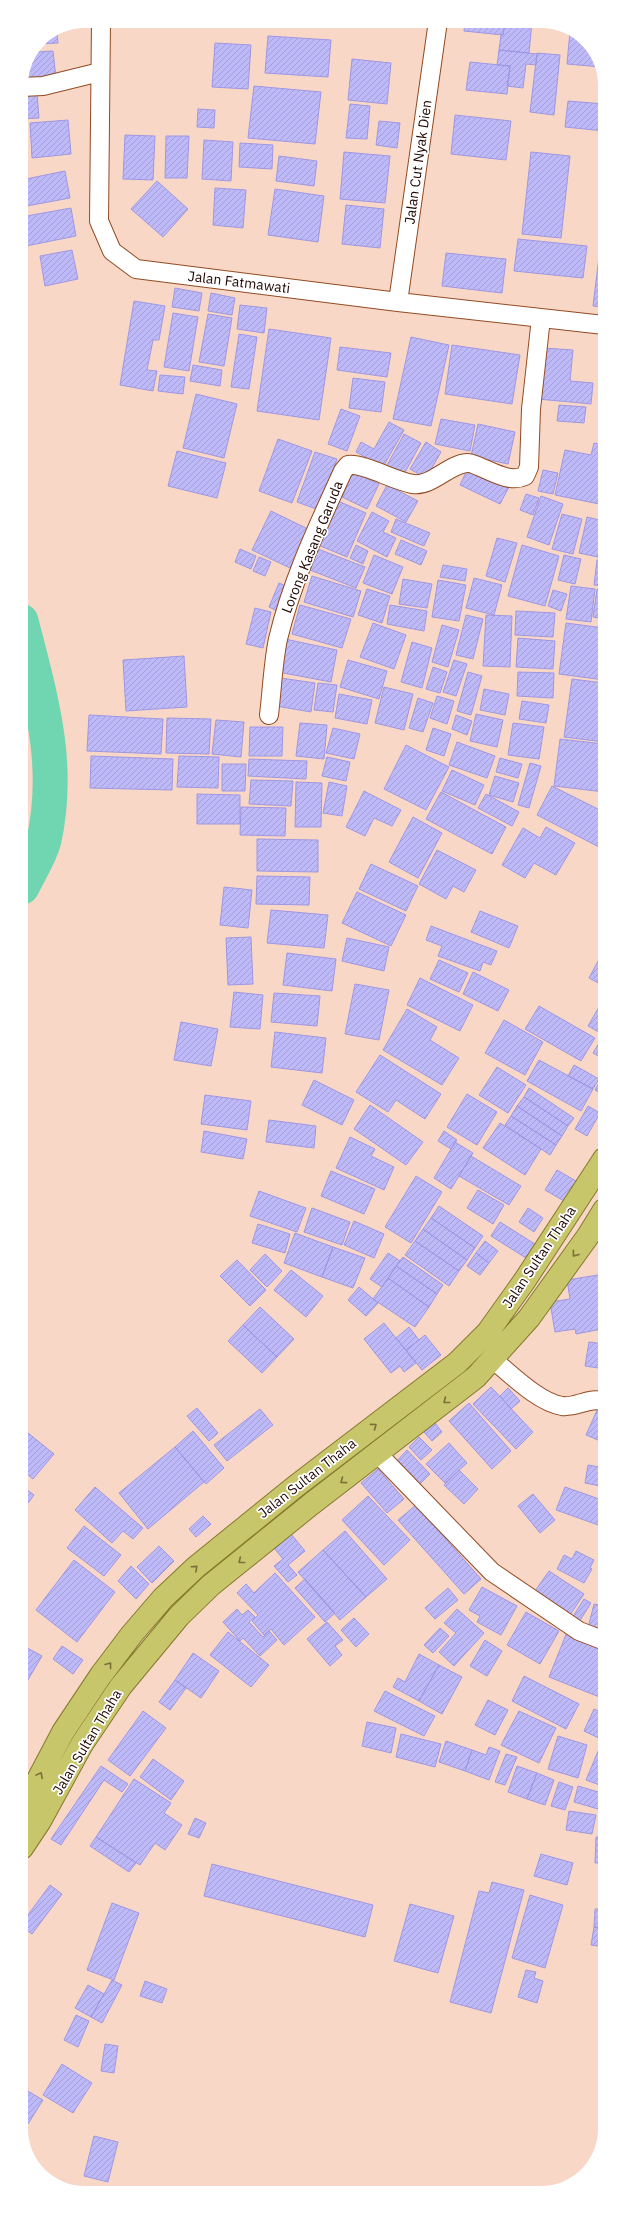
<svg xmlns="http://www.w3.org/2000/svg" width="626" height="2214" viewBox="0 0 626 2214" font-family="'IBM Plex Sans',sans-serif">
<defs>
<pattern id="building-hatch" width="6" height="6" patternUnits="userSpaceOnUse"><rect width="6" height="6" fill="#beb9f8"/><path d="M-1 1l2-2M0 6l6-6M5 7l2-2" fill="none" stroke="#a39ed3"/></pattern>
</defs>
<rect width="100%" height="100%" fill="#f9d7c6"/>
<g fill="none" stroke-linecap="round" stroke-linejoin="round">
<!-- river -->
<path stroke="#70d6b1" stroke-width="35" d="M21,621C40,696 61,762 44,840C40,856 29,872 22,887"/>
</g>
<!-- building -->
<path fill="url(#building-hatch)" stroke="#9f97e3" d="M465,21H505L503,35L464,31Z
M505,21L532,22L529,53L499,50L501,35H503Z
M570,31L583,37L601,67L567,64Z
M57,33L58,43L38,44L40,40Z
M268,36L331,40L328,77L265,73Z
M215,43L251,45L248,89L212,87Z
M499,50L537,54L536,65L526,64L523,88L507,86L510,66L497,65Z
M53,51L56,78L25,81V76L35,52Z
M537,53L560,55L554,115L530,112Z
M352,59L391,63L387,104L348,100Z
M470,62L510,66L507,94L466,90Z
M254,86L321,92L315,144L248,138Z
M37,93L39,118L21,119V95Z
M568,101L604,104V131L565,127Z
M350,104L370,106L367,139L346,138Z
M198,109L215,110L214,128L197,127Z
M455,115L511,121L506,160L451,154Z
M68,120L71,154L32,158L30,123Z
M379,121L400,123L397,148L376,145Z
M125,135L155,136L153,180L123,179Z
M166,136H189L187,178H165Z
M204,140L233,142L231,181L202,179Z
M240,143L273,145L272,169L239,167Z
M344,152L390,156L385,203L340,199Z
M531,152L570,156L561,238L522,234Z
M279,156L317,161L314,186L276,181Z
M65,171L70,198L21,207V180Z
M157,181L188,209L163,237L131,209Z
M215,188L246,190L243,228L213,225Z
M275,189L324,196L318,242L268,235Z
M346,205L384,209L380,248L342,244Z
M71,208L76,236L21,247V217Z
M604,216V307L593,306Z
M518,239L587,246L583,278L514,271Z
M72,250L78,279L45,286L40,256Z
M446,253L506,259L502,293L442,286Z
M175,288L202,293L199,311L172,307Z
M211,293L235,298L232,315L208,311Z
M134,301L165,306L159,340H153L147,370L157,371L153,391L120,385Z
M240,305L267,308L264,333L237,329Z
M173,313L198,317L189,371L164,367Z
M208,314L232,318L224,366L199,362Z
M269,329L331,338L319,420L257,411Z
M239,334L257,337L249,389L231,387Z
M411,337L449,345L431,426L393,419Z
M452,345L520,355L512,404L445,394Z
M340,347L391,353L387,377L337,370Z
M543,348L573,350L570,381L593,383L591,404L538,399Z
M193,365L222,370L220,386L190,381Z
M160,375L185,377L183,394L158,391Z
M353,378L385,382L381,412L349,408Z
M196,394L237,404L224,458L183,448Z
M559,405L586,407L584,423L557,421Z
M341,409L360,416L347,451L328,444Z
M441,419L475,425L470,451L435,444Z
M389,422L404,430L383,467L356,452L361,442L374,449Z
M478,424L515,432L508,464L471,456Z
M404,434L421,443L403,476L386,467Z
M278,439L312,451L292,503L259,491Z
M426,442L441,452L426,478L410,469Z
M594,443L604,445V505L555,495L565,450L591,455Z
M177,451L226,463L217,498L168,486Z
M315,452L337,459L319,510L297,502Z
M468,468L509,487L500,504L460,485Z
M543,470L558,473L553,494L538,491Z
M353,472L379,484L367,509L342,497Z
M387,485L418,501L406,522L376,506Z
M526,494L539,498L533,515L520,510Z
M541,496L563,504L549,545L527,537Z
M338,501L366,513L347,557L318,545Z
M271,511L308,529L290,568L252,550Z
M372,512L389,521L383,532L396,538L387,557L357,541Z
M562,514L582,519L573,554L552,549Z
M587,517L604,521L598,557L579,553Z
M396,519L430,533L424,546L391,532Z
M497,538L517,543L505,582L486,576Z
M401,540L427,551L421,565L395,554Z
M356,545L368,551L363,564L350,558Z
M522,545L559,556L545,606L508,596Z
M240,549L256,556L251,569L235,562Z
M318,549L365,567L356,588L310,570Z
M374,555L403,567L392,594L363,583Z
M564,555L581,559L575,584L558,580Z
M259,557L271,562L265,576L253,571Z
M597,560L604,561V586L594,585Z
M443,565L467,569L465,581L440,577Z
M312,576L361,591L353,617L304,602Z
M474,578L502,585L494,615L466,608Z
M403,579L432,584L427,608L399,604Z
M438,580L466,585L459,621L432,617Z
M279,583L288,587L277,611L269,607Z
M571,586L595,589L591,622L566,619Z
M367,589L390,596L382,623L358,615Z
M597,589H604V619L593,617Z
M553,590L567,594L561,611L548,606Z
M300,605L351,619L342,648L292,634Z
M390,605L427,611L424,631L387,624Z
M255,608L271,612L263,648L246,644Z
M516,611L555,613L553,637L515,635Z
M466,615L483,619L473,659L456,655Z
M486,615L512,616L510,667L483,666Z
M373,623L406,635L394,669L360,657Z
M566,623L604,628V680L559,674Z
M442,625L459,630L448,667L432,662Z
M518,638L555,641L553,669L516,667Z
M285,639L337,650L331,682L278,672Z
M412,642L432,648L422,688L401,682Z
M184,656L187,707L126,711L123,660Z
M348,660L387,671L379,699L340,687Z
M454,660L467,664L456,696L443,692Z
M433,667L447,672L440,693L426,689Z
M468,672L482,676L471,715L457,711Z
M518,672L554,673L553,698L517,696Z
M281,678L315,683L311,712L276,706Z
M572,679L604,683V742L564,737Z
M318,683L337,685L333,712L314,710Z
M384,687L413,694L404,730L375,723Z
M484,689L509,694L505,715L480,710Z
M339,694L372,700L367,724L335,718Z
M437,696L454,701L447,724L430,718Z
M418,698L433,703L423,732L409,728Z
M522,701L549,705L546,723L519,719Z
M476,714L503,720L497,747L470,741Z
M89,715L163,719L161,754L87,751Z
M456,715L472,721L467,735L452,729Z
M167,718L211,719L209,754L166,753Z
M216,720L244,722L241,757L212,754Z
M300,723L327,725L324,759L296,756Z
M513,723L544,727L539,759L508,755Z
M250,727H283L282,756H249Z
M333,728L360,734L354,759L326,753Z
M433,728L451,734L444,756L426,750Z
M560,739L604,744V792L554,786Z
M457,742L495,756L487,778L449,765Z
M406,745L449,767L426,810L384,789Z
M91,756L173,759L172,790L90,788Z
M179,756L219,757L218,788L177,787Z
M327,757L350,762L346,781L322,776Z
M500,758L522,764L518,778L496,772Z
M249,759L307,761L306,779L248,776Z
M530,763L541,766L529,808L518,805Z
M222,764H246L245,791H222Z
M452,770L484,785L475,805L442,791Z
M495,776L519,783L513,802L489,795Z
M251,780L293,781L291,806L249,804Z
M296,782L322,783L321,827H295Z
M329,782L347,786L342,816L323,813Z
M552,786L604,812V837L599,847L537,815Z
M364,791L401,810L392,826L374,818L365,836L346,827Z
M441,792L506,827L492,854L426,819Z
M197,794L240,795V824H197Z
M486,794L519,812L512,826L478,808Z
M241,807L286,808L285,836L240,835Z
M413,817L442,833L418,878L389,862Z
M546,827L575,843L556,875L534,863L525,878L502,865L523,828L540,838Z
M257,839L318,840V872L257,871Z
M437,850L476,870L464,892L453,886L446,899L419,884Z
M371,864L418,886L406,911L359,889Z
M257,876L310,877L309,905L256,904Z
M224,887L252,890L248,928L220,925Z
M357,892L406,915L391,946L342,923Z
M271,910L328,915L324,948L267,943Z
M480,911L518,926L509,948L471,932Z
M431,926L497,951L491,965L483,962L480,971L438,956L442,946L426,940Z
M251,937L253,984L228,985L226,938Z
M347,938L389,947L384,971L342,961Z
M604,950V986L589,978Z
M287,953L336,959L332,991L283,985Z
M439,960L468,973L459,992L430,979Z
M473,972L509,990L498,1011L463,994Z
M420,978L473,1005L460,1031L407,1005Z
M355,984L389,990L379,1040L345,1034Z
M234,992L263,995L260,1029L230,1027Z
M274,993L320,996L317,1026L271,1022Z
M539,1006L595,1038L581,1061L525,1029Z
M599,1007L604,1010V1035L588,1026Z
M407,1009L437,1027L430,1040L459,1058L442,1085L383,1050Z
M504,1020L543,1042L525,1075L485,1053Z
M181,1022L218,1029L211,1066L174,1060Z
M275,1032L326,1038L322,1073L271,1067Z
M604,1035V1059L593,1053Z
M380,1055L441,1094L425,1119L396,1100L388,1112L356,1092Z
M539,1060L593,1089L581,1111L527,1081Z
M574,1065L599,1079L593,1089L568,1076Z
M497,1067L526,1085L508,1113L479,1095Z
M604,1074V1095L595,1090Z
M314,1080L354,1100L342,1125L302,1105Z
M529,1088L574,1118L568,1126L524,1097Z
M467,1094L497,1112L477,1145L447,1127Z
M205,1095L251,1101L247,1130L201,1124Z
M524,1097L568,1126L562,1136L517,1106Z
M370,1105L423,1142L406,1165L354,1129Z
M517,1106L562,1136L556,1145L511,1116Z
M588,1106L600,1113L587,1136L575,1129Z
M511,1116L556,1145L550,1155L505,1125Z
M269,1120L316,1126L314,1148L266,1142Z
M500,1123L541,1149L525,1175L483,1148Z
M204,1131L247,1139L243,1159L201,1152Z
M444,1131L457,1140L451,1149L438,1141Z
M350,1137L375,1149L371,1156L394,1167L384,1190L336,1168Z
M455,1142L473,1153L451,1189L434,1178Z
M471,1156L521,1186L509,1205L459,1176Z
M557,1170L576,1181L564,1201L545,1190Z
M331,1171L375,1189L364,1214L321,1196Z
M416,1176L442,1192L411,1243L385,1227Z
M478,1190L504,1205L493,1224L467,1208Z
M259,1191L306,1208L297,1232L250,1216Z
M439,1206L483,1236L475,1248L431,1218Z
M312,1208L350,1222L342,1245L304,1232Z
M528,1208L543,1218L534,1232L519,1222Z
M431,1218L475,1248L467,1260L423,1229Z
M354,1221L384,1234L374,1258L344,1245Z
M500,1222L535,1244L526,1258L491,1236Z
M258,1224L290,1234L285,1253L252,1243Z
M423,1229L467,1260L459,1271L415,1241Z
M295,1233L333,1247L322,1277L284,1263Z
M415,1241L459,1271L449,1286L405,1255Z
M485,1241L498,1251L489,1263L476,1253Z
M333,1247L365,1258L353,1288L322,1277Z
M388,1253L400,1261L382,1287L370,1279Z
M476,1253L489,1263L480,1275L467,1266Z
M265,1254L282,1271L267,1287L250,1270Z
M403,1257L443,1285L437,1294L396,1266Z
M237,1260L266,1290L250,1306L220,1276Z
M396,1266L437,1294L429,1307L388,1278Z
M291,1270L323,1296L306,1317L274,1290Z
M604,1274L605,1342L602,1329L576,1334L575,1329L555,1332L550,1302L570,1299L567,1280Z
M388,1278L429,1307L415,1327L373,1299Z
M359,1287L378,1303L366,1316L348,1300Z
M260,1307L294,1339L277,1357L243,1325Z
M384,1323L416,1363L404,1372L400,1366L391,1373L364,1339Z
M243,1325L277,1357L262,1373L228,1341Z
M409,1327L419,1340L406,1350L396,1338Z
M425,1335L441,1355L422,1370L406,1350Z
M589,1342L605,1344V1369L585,1366Z
M491,1387L533,1432L516,1449L473,1404Z
M508,1388L520,1401L511,1409L500,1396Z
M469,1403L511,1451L492,1469L449,1421Z
M197,1408L218,1433L209,1441L187,1416Z
M598,1408L605,1411V1443L586,1435Z
M260,1409L273,1425L227,1461L214,1445Z
M435,1423L442,1432L432,1441L424,1432Z
M22,1428L54,1454L33,1479L22,1470Z
M193,1431L224,1468L206,1484L175,1447Z
M419,1437L432,1450L421,1460L409,1447Z
M449,1443L467,1463L445,1483L426,1464Z
M175,1447L204,1482L148,1529L119,1493Z
M407,1450L430,1474L416,1488L394,1464Z
M588,1465L605,1468V1487L585,1483Z
M378,1469L404,1499L387,1513L361,1483Z
M459,1470L478,1489L464,1504L444,1485Z
M22,1486L34,1495L22,1511Z
M95,1487L143,1528L133,1539L123,1531L112,1543L75,1510Z
M565,1487L605,1501V1517L601,1526L556,1510Z
M533,1494L555,1520L540,1533L518,1506Z
M368,1496L410,1540L384,1565L342,1520Z
M416,1505L481,1579L464,1594L398,1520Z
M203,1516L211,1524L196,1537L189,1529Z
M84,1526L121,1555L104,1576L67,1548Z
M345,1531L387,1579L366,1597L323,1550Z
M291,1534L305,1551L288,1565L297,1575L288,1582L274,1566L283,1559L274,1548Z
M159,1546L174,1561L152,1583L137,1567Z
M323,1550L366,1597L340,1620L298,1572Z
M576,1551L594,1560L590,1568L592,1569L584,1583L557,1569L564,1555L572,1559Z
M74,1560L115,1592L77,1642L36,1610Z
M131,1566L149,1584L136,1599L118,1581Z
M549,1571L584,1594L570,1615L535,1591Z
M275,1573L315,1617L284,1645L271,1629L264,1635L252,1621L258,1615L237,1593L246,1584L254,1593Z
M305,1579L335,1613L325,1622L295,1588Z
M482,1587L517,1606L501,1635L477,1622L480,1616L469,1610Z
M448,1588L458,1600L435,1619L425,1608Z
M584,1599L591,1603L579,1622L572,1618Z
M594,1604L605,1606V1636L587,1632Z
M237,1609L242,1615L248,1610L255,1617L249,1622L263,1637L269,1631L277,1640L260,1656L243,1638L240,1641L223,1622Z
M457,1609L484,1633L454,1666L439,1652L456,1633L444,1623Z
M526,1612L559,1631L540,1664L507,1645Z
M354,1618L369,1634L356,1647L341,1630Z
M327,1622L343,1640L335,1646L342,1655L330,1666L307,1639Z
M440,1628L449,1636L433,1653L424,1645Z
M228,1632L269,1665L251,1687L210,1655Z
M567,1632L605,1648V1691L602,1698L549,1677Z
M485,1640L502,1651L487,1676L470,1666Z
M22,1645L42,1656L22,1690Z
M62,1646L83,1660L73,1674L53,1659Z
M193,1653L219,1671L201,1698L175,1680Z
M419,1654L439,1665L419,1701L393,1687L398,1678L405,1682Z
M439,1665L462,1677L442,1714L419,1701Z
M524,1676L579,1704L566,1729L512,1701Z
M175,1680L186,1688L170,1710L159,1702Z
M385,1691L435,1716L424,1736L374,1711Z
M488,1700L508,1710L495,1735L475,1725Z
M594,1709L605,1714V1741L584,1731Z
M143,1711L166,1728L130,1776L108,1760Z
M519,1711L556,1728L539,1763L501,1745Z
M367,1722L396,1728L391,1753L362,1746Z
M401,1734L441,1744L435,1767L396,1757Z
M558,1736L587,1745L578,1778L548,1769Z
M446,1741L472,1750L465,1771L439,1762Z
M489,1747L500,1751L489,1780L465,1771L472,1750L486,1755Z
M599,1749L605,1751V1787L586,1780Z
M506,1754L517,1757L505,1785L495,1782Z
M153,1759L184,1781L171,1800L140,1777Z
M101,1766L128,1784L122,1792L104,1780L61,1845L51,1839Z
M517,1766L537,1773L527,1799L508,1792Z
M537,1773L554,1780L545,1805L527,1799Z
M134,1779L171,1803L164,1813L182,1825L165,1850L155,1843L140,1865L96,1837Z
M559,1782L573,1787L565,1810L551,1806Z
M578,1786L605,1794V1811L574,1802Z
M569,1811L596,1815L592,1834L566,1830Z
M195,1818L206,1823L199,1838L188,1834Z
M96,1837L136,1863L129,1872L90,1846Z
M596,1837H605V1863H595Z
M541,1854L573,1863L567,1885L534,1876Z
M212,1864L373,1905L365,1937L204,1896Z
M492,1882L524,1890L491,2013L450,2002L479,1891L489,1893Z
M50,1885L62,1894L32,1934L22,1927V1923Z
M530,1895L563,1905L545,1968L512,1958Z
M112,1903L139,1913L114,1980L87,1970Z
M410,1904L454,1916L438,1973L394,1961Z
M595,1909H605V1927H594Z
M594,1927L605,1928V1947L591,1945Z
M526,1970L536,1972L534,1978L543,1981L537,2003L518,1997Z
M112,1980L122,1985L102,2023L91,2017Z
M145,1981L167,1989L162,2003L140,1996Z
M88,1985L104,1994L91,2017L75,2008Z
M76,2015L89,2021L78,2047L64,2040Z
M105,2044L118,2046L114,2073L101,2071Z
M62,2064L92,2083L73,2113L43,2095Z
M26,2090L43,2100L28,2124L22,2121V2097Z
M94,2136L118,2142L108,2182L84,2176Z"/>
<g fill="none" stroke-linecap="round" stroke-linejoin="round">
<defs>
<path id="minor" d="M101,21L99,221L112,251L136,269L398,302L604,325
M21,87L43,86L100,72
M398,302L438,21
M269,715C272,690 273,663 278,639C292,580 318,526 343,471L348,465C364,463 394,481 413,484C431,487 449,464 467,463C470,462 475,465 478,466C493,472 510,483 525,476L529,467L531,409L541,318
M492,1359C511,1374 538,1402 562,1406C577,1408 590,1396 605,1402
M378,1454L492,1572L579,1631L605,1641"/>
<path id="trunk" d="M22,1810L63,1732L101,1675L132,1634L163,1598L196,1567L296,1486L457,1363L488,1332L525,1280L604,1159
M22,1848L40,1821L82,1744L121,1686L179,1616L211,1585L310,1505L476,1377L529,1318L588,1236L604,1210"/>
</defs>
<!-- minor casing -->
<use href="#minor" stroke="#924b22" stroke-width="20"/>
<!-- trunk casing -->
<use href="#trunk" stroke="#84792c" stroke-width="24"/>
<!-- minor -->
<use href="#minor" stroke="#fff" stroke-width="18"/>
<!-- trunk -->
<use href="#trunk" stroke="#c8c66a" stroke-width="22"/>
</g>
<!-- one-way arrows -->
<defs><path id="oneway-chevron" d="M-2-3.5L2.5 0L-2 3.5" fill="none" stroke-width="1.6" stroke-linecap="round" stroke-linejoin="round"/></defs>
<g stroke="#7c6f3a">
<use href="#oneway-chevron" transform="translate(575 1254) rotate(126)"/>
<use href="#oneway-chevron" transform="translate(446 1401) rotate(142)"/>
<use href="#oneway-chevron" transform="translate(374 1426) rotate(-37)"/>
<use href="#oneway-chevron" transform="translate(343 1481) rotate(143)"/>
<use href="#oneway-chevron" transform="translate(241 1561) rotate(141)"/>
<use href="#oneway-chevron" transform="translate(195 1568) rotate(-42)"/>
<use href="#oneway-chevron" transform="translate(109 1665) rotate(-53)"/>
<use href="#oneway-chevron" transform="translate(40 1775) rotate(-62)"/>
</g>
<g text-anchor="middle" stroke-width="3.5" stroke-linejoin="round" paint-order="stroke">
<!-- street labels -->
<g font-size="14" fill="#1f0500" stroke="#fff">
<text transform="translate(418 162) rotate(-82)" y="5">Jalan Cut Nyak Dien</text>
<text transform="translate(239 282) rotate(7)" y="5">Jalan Fatmawati</text>
<text transform="translate(312 547) rotate(-68)" y="5">Lorong Kasang Garuda</text>
<text transform="translate(539 1257) rotate(-56)" y="5">Jalan Sultan Thaha</text>
<text transform="translate(307 1478) rotate(-38)" y="5">Jalan Sultan Thaha</text>
<text transform="translate(87 1742) rotate(-59)" y="5">Jalan Sultan Thaha</text>
</g>
</g>
<!-- crop -->
<path d="M0 0H626V2214H0ZM85 28H541A57 57 0 0 1 598 85V2129A57 57 0 0 1 541 2186H85A57 57 0 0 1 28 2129V85A57 57 0 0 1 85 28Z" fill="#fff" fill-rule="evenodd"/>
</svg>
